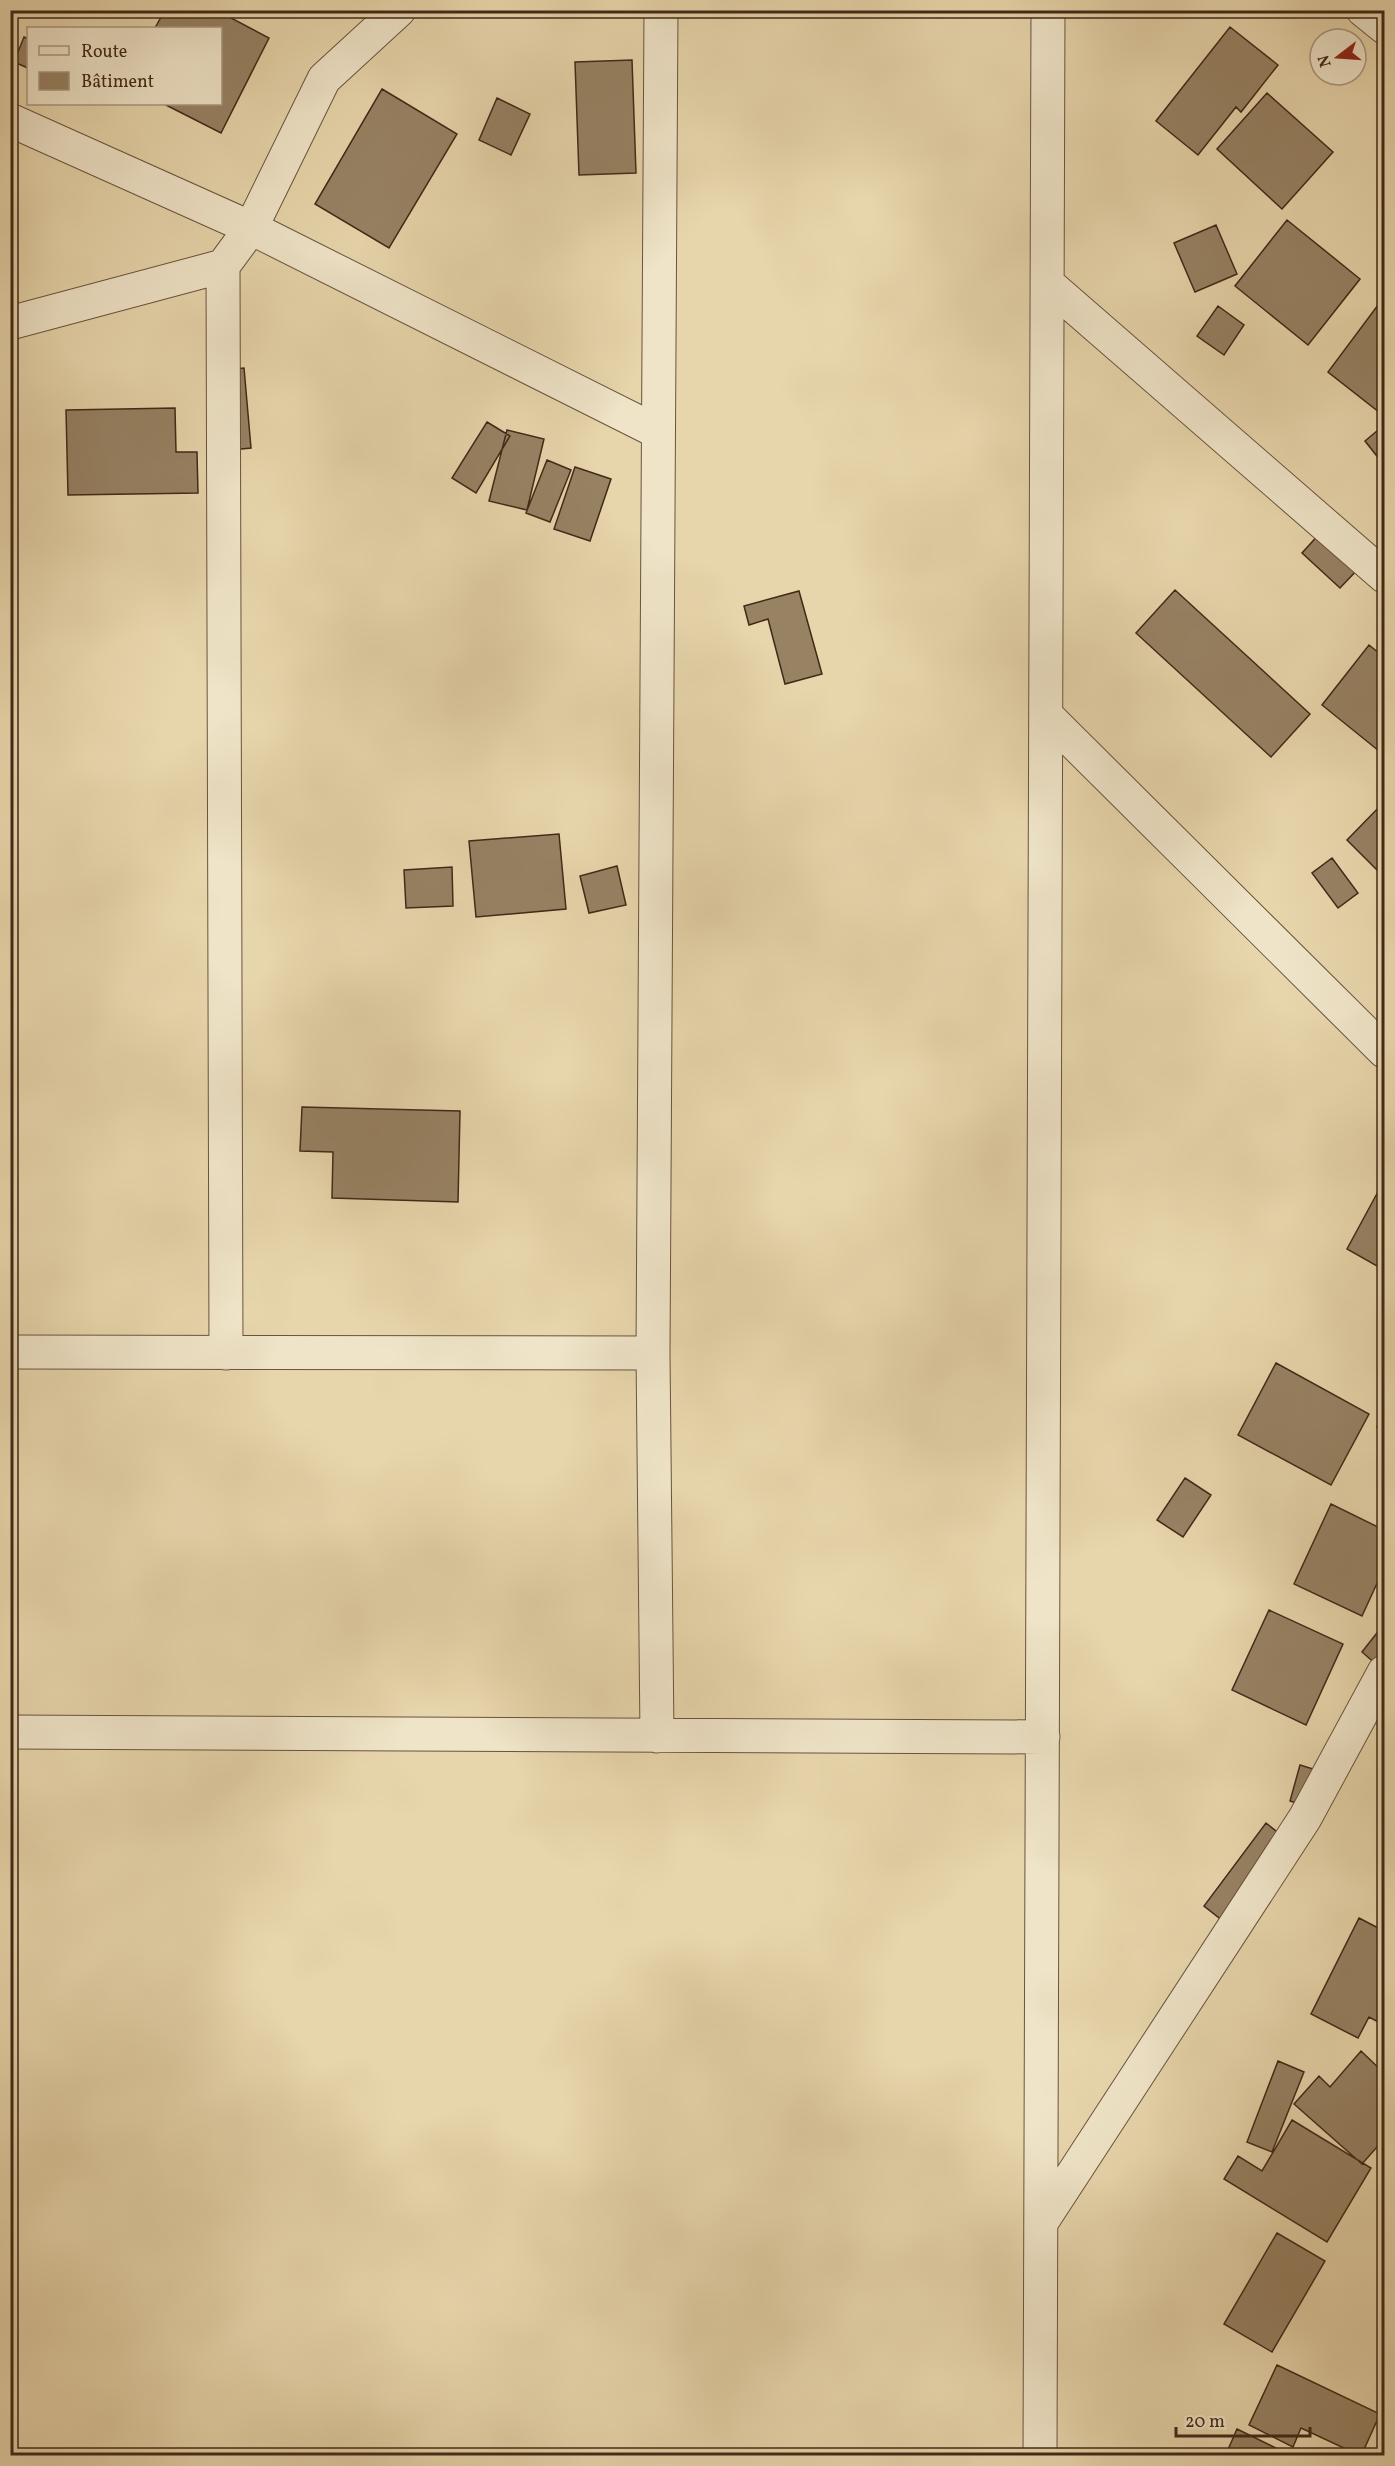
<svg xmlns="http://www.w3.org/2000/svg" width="1395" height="2466" viewBox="0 0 1395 2466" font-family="Vollkorn,serif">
<rect width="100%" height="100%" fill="#e7d5ab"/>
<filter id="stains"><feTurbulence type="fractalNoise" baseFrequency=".00333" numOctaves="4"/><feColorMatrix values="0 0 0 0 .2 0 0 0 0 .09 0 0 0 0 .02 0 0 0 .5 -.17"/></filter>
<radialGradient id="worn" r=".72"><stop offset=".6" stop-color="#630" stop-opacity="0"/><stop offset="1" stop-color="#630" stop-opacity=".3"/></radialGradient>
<!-- building -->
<path fill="#978264" stroke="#412918" stroke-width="1.5" d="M165,10H216L269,38L221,133L164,104H220V28H155Z
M1230,27L1278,65L1241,112L1236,107L1198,155L1156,121Z
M24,37L28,39V68L14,62Z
M632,60L636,173L579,175L575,62Z
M382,89L457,134L389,248L315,204Z
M1267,93L1333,152L1282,209L1217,149Z
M497,98L530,114L511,155L479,140Z
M1287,220L1360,279L1308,345L1235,286Z
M1216,225L1237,274L1195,292L1174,243Z
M1384,264V278L1378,273Z
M1384,297V416L1328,372Z
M1218,306L1244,325L1224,355L1197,336Z
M244,368L251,448L221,451L214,371Z
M175,408L176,452H197L198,493L68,495L66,410Z
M487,422L510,436L476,493L452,478Z
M1384,425V465L1365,441Z
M507,430L544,439L527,510L489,501Z
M547,460L571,470L550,522L526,513Z
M575,467L611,479L590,541L554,529Z
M1321,532L1359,568L1340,588L1302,553Z
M1175,590L1310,714L1271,757L1136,633Z
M799,591L822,674L785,684L768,619L749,625L744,606Z
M1369,645L1384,657V755L1322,705Z
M1384,802V877L1347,840Z
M559,834L566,909L476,917L469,841Z
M1332,858L1358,893L1338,908L1312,873Z
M617,866L626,905L589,913L580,876Z
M452,867L453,906L406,908L404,870Z
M302,1107L460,1111L458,1202L332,1198L333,1152L300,1151Z
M1380,1188L1384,1191V1270L1347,1249Z
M1276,1363L1369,1414L1331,1485L1238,1435Z
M1384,1414V1431L1377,1427Z
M1185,1478L1211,1495L1183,1537L1157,1520Z
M1331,1504L1384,1530V1568L1362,1616L1294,1584Z
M1269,1610L1343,1644L1306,1725L1232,1690Z
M1384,1624V1671L1362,1652Z
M1300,1765L1326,1773L1316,1809L1290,1801Z
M1266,1823L1296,1847L1233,1929L1204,1906Z
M1359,1918L1384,1931V2025L1369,2017L1358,2038L1311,2014Z
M1361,2051L1384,2073V2139L1362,2164L1294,2104L1319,2076L1330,2087Z
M1278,2061L1304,2072L1272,2152L1247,2142Z
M1292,2120L1371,2168L1327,2242L1224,2179L1238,2156L1262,2171Z
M1277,2233L1325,2261L1272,2352L1224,2324Z
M1277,2365L1380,2414L1361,2456L1301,2428L1293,2447L1249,2425Z
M1237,2429L1288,2454L1287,2456H1235L1227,2452Z"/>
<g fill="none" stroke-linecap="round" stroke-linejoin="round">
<defs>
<path id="minor" d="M1363,10L1384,27
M10,120L251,228L658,432
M223,266L226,1353
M1047,283L1384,576
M10,323L223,266L251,228L324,79L399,10
M1046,715L1384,1051
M10,1352L653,1353
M10,1732L1043,1737
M657,1736L653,1353L661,10
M1041,2223L1305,1818L1384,1672
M1040,2456L1048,10"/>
</defs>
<!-- minor casing -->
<use href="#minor" stroke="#6a543d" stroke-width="35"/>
<!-- minor -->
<use href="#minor" stroke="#efe4c8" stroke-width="33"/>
</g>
<!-- margin -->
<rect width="1395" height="2466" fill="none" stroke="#e7d5ab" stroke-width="36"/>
<rect x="12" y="12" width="1371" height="2442" fill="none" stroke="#412918" stroke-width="3"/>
<rect x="18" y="18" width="1359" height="2430" fill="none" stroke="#412918" stroke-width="1.5"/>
<!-- legend -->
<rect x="27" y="27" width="195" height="78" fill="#efe4c8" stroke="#a99982" stroke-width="1.5"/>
<rect x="39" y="46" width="30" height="9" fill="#efe4c8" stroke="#a99982" stroke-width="1.5"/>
<text x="81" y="57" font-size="18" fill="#412918">Route</text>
<rect x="39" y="72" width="30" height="18" fill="#978264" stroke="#a99982" stroke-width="1.5"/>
<text x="81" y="87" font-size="18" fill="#412918">Bâtiment</text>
<!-- north arrow -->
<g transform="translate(1338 57) rotate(253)"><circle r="28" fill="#efe4c8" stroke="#a99982" stroke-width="1.5"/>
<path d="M0-4.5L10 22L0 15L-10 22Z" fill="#8f2418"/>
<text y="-9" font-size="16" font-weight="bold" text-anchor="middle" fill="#412918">N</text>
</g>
<!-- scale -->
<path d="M1176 2427v9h134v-9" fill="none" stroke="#412918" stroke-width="3"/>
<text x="1185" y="2427" font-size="18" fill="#412918" stroke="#efe4c8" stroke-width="4.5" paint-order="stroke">20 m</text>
<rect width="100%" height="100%" filter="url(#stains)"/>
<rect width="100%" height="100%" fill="url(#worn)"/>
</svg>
